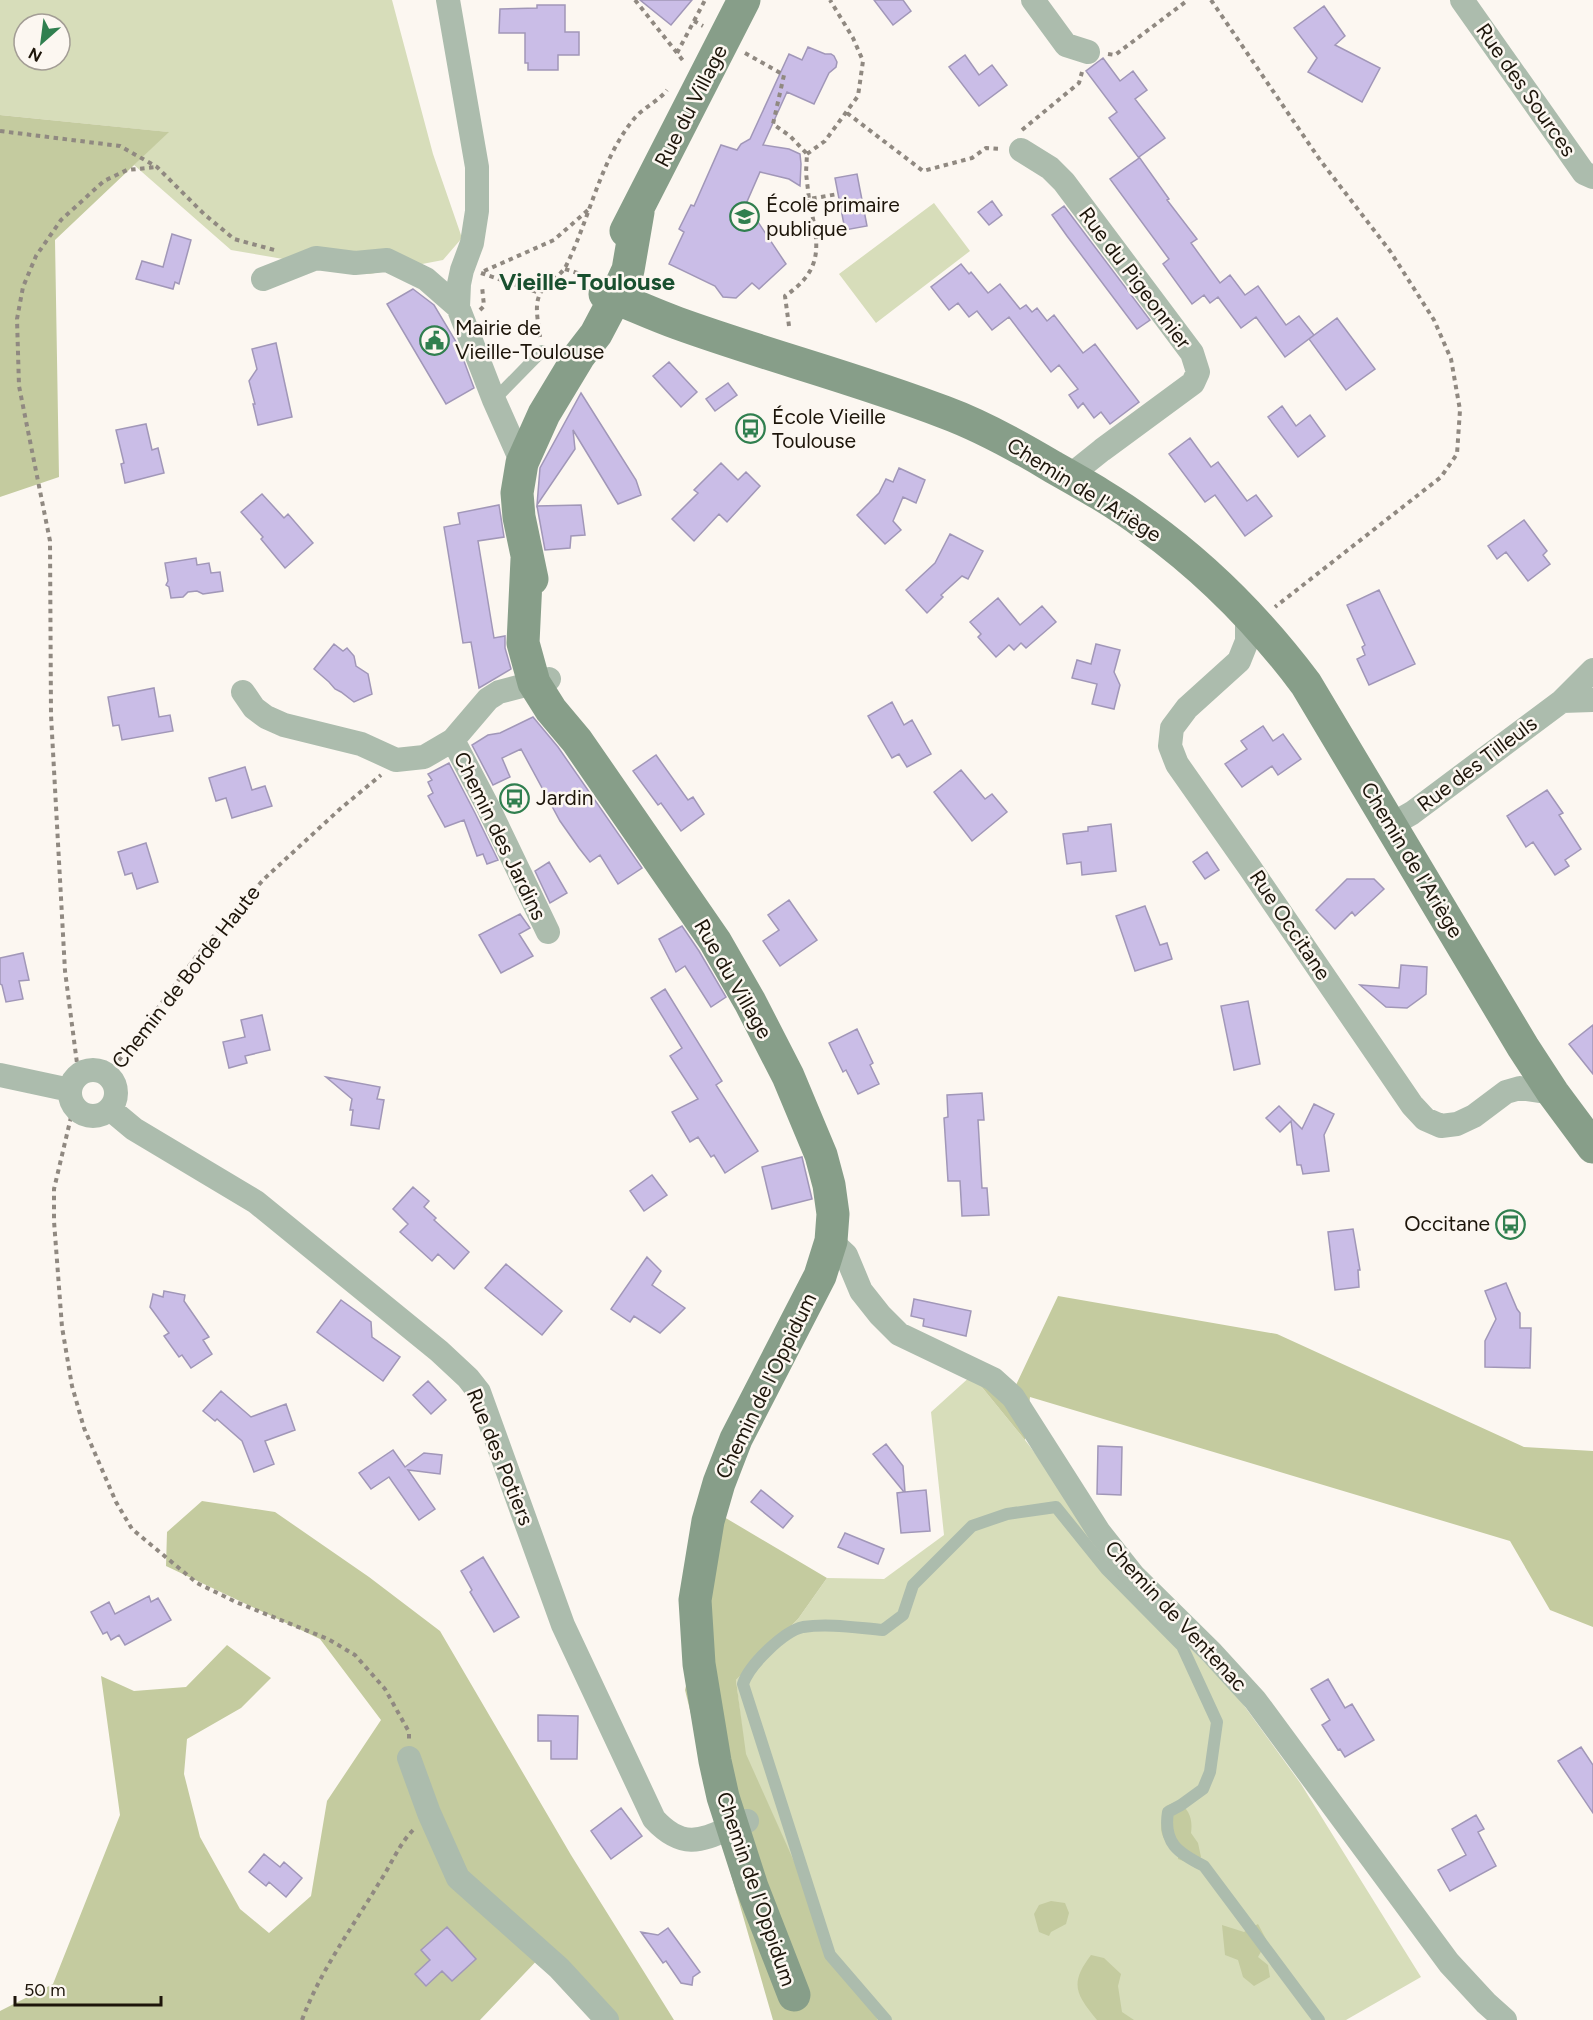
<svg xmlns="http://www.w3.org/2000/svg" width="1593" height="2020" viewBox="0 0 1593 2020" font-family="Figtree,sans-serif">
<rect width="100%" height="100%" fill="#fcf7f1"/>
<!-- green -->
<path fill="#d7ddba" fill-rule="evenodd" d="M0,0H392L433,154L462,238L443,260L370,274L231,250L134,165L168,132L0,115ZM24,24H60V60H24Z
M934,203L970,251L876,323L839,274Z
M972,1375L1025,1440L1161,1620L1232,1689L1301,1784L1421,1977L1346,2020H878L837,1957L745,1754L736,1680L798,1619L827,1578L884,1579L944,1535L931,1412Z"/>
<!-- forest -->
<path fill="#c4cb9f" d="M0,115L169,132L55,240L59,477L0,497Z
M1058,1296L1277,1334L1524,1447L1593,1451V1627L1550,1610L1510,1541L1030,1397L1025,1440L972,1375L1016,1385Z
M202,1501L275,1512L369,1577L440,1631L571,1855L674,2020H613L545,1952L480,2020H0V2011L53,1984L120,1815L101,1676L134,1691L186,1687L227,1645L271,1678L241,1708L187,1739L184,1774L200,1837L240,1909L269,1933L311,1896L327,1801L381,1720L320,1639L166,1566L167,1532Z
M724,1517L827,1578L798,1619L736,1680L746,1754L837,1957L878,2020H773L730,1871L685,1690Z
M1178,1801C1189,1810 1193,1818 1191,1833L1198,1843L1201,1857L1191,1864L1178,1859L1179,1853C1158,1838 1158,1829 1166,1806Z
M1051,1901L1065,1903L1069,1913L1066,1924L1051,1932L1049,1936L1039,1932L1034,1914L1039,1905Z
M1258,1924L1267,1941L1258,1957L1268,1965L1270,1977L1254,1986L1243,1977L1238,1960L1225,1955L1222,1925L1244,1932Z
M1091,1955L1104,1958L1121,1974L1118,1986L1122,2012L1134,2020H1097C1076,1994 1069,1984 1091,1955Z"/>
<!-- building -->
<path fill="#cabde7" stroke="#a197b8" stroke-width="1.5" d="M640,0H692L671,25Z
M874,0H903L911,11L893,25Z
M537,5H565V32H579V55H558V70H528V63H525V33H499L500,9L537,8Z
M1324,6L1345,36L1335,45L1380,68L1362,102L1308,72L1317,58L1294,28Z
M808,47L825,54H831L834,56L837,62L836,67L829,73L814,104L787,92L763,145L789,149L800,154L801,164L800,186L789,179L760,172L746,204L786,264L759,289L752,283L736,298L723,297L715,286L669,264L684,232L679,229L691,205L694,206L721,145L737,150L741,144L750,139L789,54L802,60Z
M965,55L979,75L992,65L1007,85L979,106L949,67Z
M1103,58L1120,81L1133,71L1147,90L1135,99L1165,138L1139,157L1169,199L1167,200L1197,239L1191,243L1220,283L1230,275L1245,295L1258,286L1286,325L1299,316L1314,335L1285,357L1256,317L1241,328L1218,297L1210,303L1204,295L1192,304L1163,264L1169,259L1110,179L1139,158L1109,118L1117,112L1086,71Z
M857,174L867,226L845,230L835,178Z
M992,201L1002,215L989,225L978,212Z
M1064,206L1150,320L1137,329L1067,236L1052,215Z
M172,234L191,240L179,284L175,282L173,289L136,279L142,261L163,267Z
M961,264L969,274L971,272L988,293L1000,284L1020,309L1026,305L1032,312L1037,308L1047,321L1054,315L1083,353L1095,344L1139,402L1110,424L1101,412L1094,418L1083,403L1078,408L1069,395L1078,389L1059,365L1051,372L1009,317L992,330L977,311L969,317L958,303L949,310L931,287Z
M413,289L434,305L458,345L474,388L446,404L387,304Z
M1337,318L1375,369L1346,390L1309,339Z
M276,343L292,417L258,425L253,404H255L249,381L257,369L252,349Z
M669,362L697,392L681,407L653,376Z
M728,383L737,395L715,411L706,399Z
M581,393L636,480L641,495L618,504L573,430L575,449L537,505L540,468Z
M1282,406L1296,426L1310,415L1325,436L1298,457L1268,417Z
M146,424L152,450L158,448L164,473L125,483L121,464L124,463L116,430Z
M1190,438L1211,467L1218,462L1247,501L1256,495L1272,516L1245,536L1215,495L1205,502L1169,454Z
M721,463L738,480L746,472L760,486L727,522L719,514L694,541L672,519L698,493L694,490Z
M899,468L925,480L916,503L903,497L893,521L901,530L885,544L857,515L879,493L886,479L893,482Z
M262,494L284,518L288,514L313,543L285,568L261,539L263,537L241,512Z
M499,505L504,537L478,541L494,638L505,636V648L511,669L479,688L471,642L463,643L444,527L460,524L458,513Z
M581,505L585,535L571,536L570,548L545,550L537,506Z
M1524,520L1547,551L1543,555L1550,564L1528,581L1506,552L1497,559L1488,546Z
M950,534L983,551L968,579L962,576L941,595L943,597L927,613L906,590L935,563Z
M196,558L197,565L209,563L211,573L220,572L223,591L203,594L197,591L188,592L183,597L171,598L169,587L166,585L168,581L165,563Z
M1379,590L1415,664L1369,685L1357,659L1365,655L1362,647L1365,645L1347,605Z
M998,598L1020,625L1042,606L1056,622L1026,648L1021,643L1014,650L1009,645L996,657L978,637L981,634L970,622Z
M334,644L343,651L347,648L354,656L356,666L368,674L372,694L354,702L341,692L335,689L329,682L314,669Z
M1096,644L1120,650L1114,672L1120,685L1114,709L1092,704L1097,684L1072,678L1077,660L1091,664Z
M154,688L159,717L170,715L173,731L122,740L119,725L113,726L108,697Z
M892,702L904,725L912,720L931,754L907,767L899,754L892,758L868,716Z
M533,717L558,747L642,868L618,884L600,855L590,862L579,848L560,821L521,749L502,758L510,777L493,785L472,745L488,735L500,733Z
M1263,726L1273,741L1283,734L1301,759L1278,775L1272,766L1242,787L1225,764L1247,749L1241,741Z
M656,755L688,800L693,797L704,814L681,831L661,803L658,805L633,771Z
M449,763L475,813L498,860L487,864L483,854L477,856L464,820L445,827L428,796L433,793L428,782L432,780L428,774Z
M245,767L252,790L265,786L272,806L232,818L226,798L216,801L209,778Z
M961,770L985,799L992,794L1007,812L972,841L934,792Z
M1547,790L1563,813L1559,815L1581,849L1565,860L1569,866L1555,875L1533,842L1526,847L1507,816Z
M1111,824L1116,871L1082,875L1081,862L1067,864L1063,834L1088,831V827Z
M146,843L158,882L137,889L132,873L125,875L118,852Z
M1207,852L1219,870L1205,879L1193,862Z
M549,862L567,893L550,903L535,871Z
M1347,879H1374L1384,889L1355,916L1352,912L1335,929L1316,910Z
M789,900L817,940L780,966L763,941L779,930L768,915Z
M1145,906L1160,945L1167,943L1172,959L1135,971L1116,916Z
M520,914L530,928L519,934L533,956L501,973L479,935Z
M682,926L699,951L726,997L711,1007L685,966L676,972L659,939Z
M23,953L29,980L19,981L23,999L6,1002L2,985L0,984V958Z
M1401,965L1427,967L1426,994L1407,1008L1386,1007L1360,985L1399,988Z
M665,989L722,1081L716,1085L758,1151L725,1173L714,1155L711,1157L698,1137L690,1142L672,1112L698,1099L670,1056L682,1048L651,998Z
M1248,1001L1260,1064L1234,1070L1221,1006Z
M262,1015L270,1050L245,1056L247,1063L229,1068L223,1042L245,1037L241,1020Z
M1593,1025V1074L1569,1044Z
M857,1029L873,1063L870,1065L879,1084L858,1094L846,1070L843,1072L829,1043Z
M326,1077L380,1087L377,1099L384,1100L379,1129L351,1125L353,1110H350L352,1099Z
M982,1093L984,1120H978L982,1188H987L989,1215L962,1216L960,1181H948L944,1118L948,1117L947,1095Z
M1314,1104L1334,1114L1324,1135L1329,1171L1303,1174L1301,1165H1297L1291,1121L1280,1132L1266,1118L1279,1106L1302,1129Z
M802,1157L812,1199L772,1209L762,1167Z
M652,1175L667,1195L644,1211L630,1191Z
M413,1187L429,1201L424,1207L436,1218L434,1220L469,1252L454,1269L438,1254L432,1261L400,1232L408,1224L393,1209Z
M1353,1229L1360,1270H1358L1359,1287L1335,1290L1328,1232Z
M647,1257L661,1271L652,1285L685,1308L660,1333L634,1316L630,1322L611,1309Z
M506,1264L562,1311L542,1335L485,1288Z
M1506,1283L1517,1309L1520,1313V1328H1531L1530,1368L1485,1367V1341L1496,1319L1485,1291Z
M164,1291L185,1295L184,1301L209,1337L203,1340L212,1354L191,1368L182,1355L179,1357L164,1336L169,1333L150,1307L153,1294L163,1297Z
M914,1299L971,1311L966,1336L923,1326L924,1319L911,1316Z
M341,1300L371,1322L372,1337L400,1357L383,1381L317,1332Z
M428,1381L446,1400L431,1414L413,1395Z
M221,1391L251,1417L286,1404L295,1430L265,1441L274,1464L254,1472L242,1441L217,1419L215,1421L203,1411Z
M886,1444L903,1466L905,1492L926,1490L930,1531L901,1533L897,1493L904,1492L873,1454Z
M1098,1446L1122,1447L1121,1495L1097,1494Z
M393,1450L405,1467L424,1453L442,1455L440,1474L408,1470L435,1509L419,1520L389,1477L371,1489L359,1473Z
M761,1490L793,1516L783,1528L751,1502Z
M845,1533L884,1549L878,1564L838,1547Z
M483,1557L519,1617L494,1632L470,1592L472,1590L461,1571Z
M149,1596L151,1602L158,1598L171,1620L125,1645L119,1635L111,1640L107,1632L103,1634L91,1612L109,1602L115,1614Z
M1328,1679L1345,1708L1352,1704L1374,1740L1345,1757L1340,1749L1338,1750L1322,1725L1330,1720L1311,1689Z
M538,1715L578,1716L577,1759H551V1741H538Z
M1581,1747L1593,1765V1813L1558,1761Z
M621,1808L642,1836L611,1859L591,1831Z
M1476,1815L1484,1829L1478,1832L1496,1866L1450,1891L1438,1870L1466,1855L1452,1829Z
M264,1854L280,1867L284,1862L302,1878L286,1897L269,1882L266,1886L249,1872Z
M447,1927L476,1959L452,1981L442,1971L426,1986L415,1974L430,1960L421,1950Z
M668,1928L700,1972L693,1977L692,1985L681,1983L666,1961L663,1963L641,1932L658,1935Z"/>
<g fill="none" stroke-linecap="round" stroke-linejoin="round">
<!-- path -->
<path stroke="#908981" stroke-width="4" stroke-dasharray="4.5 4.5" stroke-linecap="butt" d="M635,0L685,63
M1211,0L1320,160L1390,251L1434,320L1451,359L1460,410L1457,454L1441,477L1275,607
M694,21L705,0
M677,53L694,21L703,26
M745,53L784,75L773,124L790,136L807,154L806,173L809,199L838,194
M1108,54L1115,55L1188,0
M847,113L923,171L972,158L986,148L1001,149
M1022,130L1079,83L1082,72
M0,131L120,146L157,167L204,214L234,239L278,251
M807,154L825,141L858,96L863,61L853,38L830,0
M565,269L587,276
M484,271L554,240L588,210
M481,273L540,293
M480,310L484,306L482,286
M789,326L785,296C826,268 818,243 809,199L802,200
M540,337C539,324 533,305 541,292C547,282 560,277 566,266C590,218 599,163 633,120C642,108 658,102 667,90
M78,1071L65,971L51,715L50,541L19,386L17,319L23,287L36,256L61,220L104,181L127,170L157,167
M108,1075L198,954L264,879L340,809L381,775
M77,1110L71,1117L54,1189V1221L62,1327L72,1386L84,1428L116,1502L132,1529L197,1583L236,1602L328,1639L355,1655L385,1689L409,1732V1739
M302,2020C320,1971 352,1928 379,1883C391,1865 399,1844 414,1829"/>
<!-- lane -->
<path stroke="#acbcad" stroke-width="12" d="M494,400L542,351
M886,2020L830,1955L743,1684C749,1665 784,1631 803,1627C829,1623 858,1628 883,1630L903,1615L913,1585L972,1526L1007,1514L1056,1507L1106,1569L1182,1646L1217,1722L1210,1772L1203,1789L1181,1805L1168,1812C1163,1843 1178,1853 1204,1866L1319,2020"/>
<!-- street -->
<path stroke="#acbcad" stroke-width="24" d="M448,0L477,167V211L472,243L462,270L459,284L458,307L494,400L522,463
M1033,0L1066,45L1088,52
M1462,0L1584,173L1593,177
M1021,150L1050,168L1064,182L1192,353L1198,372L1193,383L1102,450L1077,470L1072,478
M263,279L316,258L355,263L387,260L426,279L458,307
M1247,613V641L1239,661L1187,708L1172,728L1170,746L1177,764L1250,868L1412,1105L1425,1119L1441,1126L1457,1124L1474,1116L1506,1092L1520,1088L1553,1093
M243,692L254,708L266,717L284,725L361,744L396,760L424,757L453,740L488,699L499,692L549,679
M1562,701L1593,700
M453,740L488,807L548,932
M1391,825L1412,813L1562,701L1593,670
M70 1093a23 23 0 1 1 46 0a23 23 0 1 1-46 0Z
M0,1075L70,1090
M110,1109L134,1129L256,1202L439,1351L468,1378L479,1392L563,1625L654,1819C688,1856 709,1835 747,1821
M831,1241L846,1255L861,1291L880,1315L899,1334L993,1379L1013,1397L1099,1532L1133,1575L1212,1653L1255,1700L1449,1963L1486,2003L1505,2020
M409,1758L429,1813L458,1878L559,1968L607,2020"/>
<!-- secondary -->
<path stroke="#879e89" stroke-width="33" d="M626,231L744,0
M605,294C629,303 652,314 677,323C765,355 856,378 944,412C982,426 1018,446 1053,467C1085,485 1117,503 1146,525C1207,569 1261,624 1306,684L1523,1047L1553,1093L1593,1147
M527,559L523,643L534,683L551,710L577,741L715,941L750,1002L788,1076L821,1155L829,1185L833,1214L831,1241L820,1276L736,1439L719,1483L708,1521L695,1600L699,1664L715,1761L723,1797L752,1887L794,1995
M532,579L519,517L517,493L522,463L544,414L579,356L596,334L615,298L628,270L638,212"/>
</g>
<!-- icons -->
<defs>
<symbol id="school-ring" viewBox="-11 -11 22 22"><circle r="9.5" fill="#fcf7f1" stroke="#307f4f" stroke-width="1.5"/><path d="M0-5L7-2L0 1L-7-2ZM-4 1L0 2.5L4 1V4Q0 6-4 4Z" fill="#307f4f"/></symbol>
<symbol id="civic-ring" viewBox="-11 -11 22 22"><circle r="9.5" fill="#fcf7f1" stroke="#307f4f" stroke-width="1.5"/><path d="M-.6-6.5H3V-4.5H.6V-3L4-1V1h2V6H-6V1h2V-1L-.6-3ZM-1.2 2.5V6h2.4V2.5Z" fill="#307f4f"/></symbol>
<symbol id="bus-ring" viewBox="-11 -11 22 22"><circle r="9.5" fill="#fcf7f1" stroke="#307f4f" stroke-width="1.5"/><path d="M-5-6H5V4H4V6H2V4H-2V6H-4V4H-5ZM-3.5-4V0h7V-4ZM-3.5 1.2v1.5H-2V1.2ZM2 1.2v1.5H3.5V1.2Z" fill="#307f4f"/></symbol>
</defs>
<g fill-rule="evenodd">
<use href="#school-ring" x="728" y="200" width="33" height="33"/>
<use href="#civic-ring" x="418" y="324" width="33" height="33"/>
<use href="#bus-ring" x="734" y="412" width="33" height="33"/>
<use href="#bus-ring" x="498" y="782" width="33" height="33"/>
<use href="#bus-ring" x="1494" y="1208" width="33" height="33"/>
</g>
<g text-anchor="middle" stroke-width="5" stroke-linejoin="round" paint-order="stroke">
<!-- street labels -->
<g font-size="21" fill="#1d150a" stroke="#fcf7f1">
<text transform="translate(1526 90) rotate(55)" y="7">Rue des Sources</text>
<text transform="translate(691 106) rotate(-63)" y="7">Rue du Village</text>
<text transform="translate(1135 278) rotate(53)" y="7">Rue du Pigeonnier</text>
<text transform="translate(1084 490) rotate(32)" y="7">Chemin de l'Ariège</text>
<text transform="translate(1477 764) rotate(-37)" y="7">Rue des Tilleuls</text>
<text transform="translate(500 836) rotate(64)" y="7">Chemin des Jardins</text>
<text transform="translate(1412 860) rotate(59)" y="7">Chemin de l'Ariège</text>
<text transform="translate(1290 925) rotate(56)" y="7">Rue Occitane</text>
<text transform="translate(186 977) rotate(-52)" y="7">Chemin de Borde Haute</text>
<text transform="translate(733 979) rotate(60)" y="7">Rue du Village</text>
<text transform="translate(766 1386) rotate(-64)" y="7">Chemin de l'Oppidum</text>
<text transform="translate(500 1457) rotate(68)" y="7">Rue des Potiers</text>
<text transform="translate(1176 1616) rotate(47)" y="7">Chemin de Ventenac</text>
<text transform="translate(756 1889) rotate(71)" y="7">Chemin de l'Oppidum</text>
</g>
<!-- poi labels -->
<g font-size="21" fill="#1d150a" stroke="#fcf7f1" text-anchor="start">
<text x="766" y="212">École primaire<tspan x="766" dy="24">publique</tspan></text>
<text x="455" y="335">Mairie de<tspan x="455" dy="24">Vieille-Toulouse</tspan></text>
<text x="772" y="424">École Vieille<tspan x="772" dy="24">Toulouse</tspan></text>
<text x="536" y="805">Jardin</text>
<text x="1490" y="1231" text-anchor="end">Occitane</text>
</g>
<!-- quarter labels -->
<g font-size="24" font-weight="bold" fill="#19502f" stroke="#fcf7f1">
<text x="587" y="290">Vieille-Toulouse</text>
</g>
</g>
<!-- north arrow -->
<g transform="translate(42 42) rotate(208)"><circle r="28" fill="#fcf7f1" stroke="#a39d95" stroke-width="1.5"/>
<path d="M0-4.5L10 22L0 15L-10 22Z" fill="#307f4f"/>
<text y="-9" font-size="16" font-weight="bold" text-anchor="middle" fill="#1d150a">N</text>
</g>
<!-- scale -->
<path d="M15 1996v9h146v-9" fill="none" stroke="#1d150a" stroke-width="3"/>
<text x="24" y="1996" font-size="18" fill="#1d150a" stroke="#fcf7f1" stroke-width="4.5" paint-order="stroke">50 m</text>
</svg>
